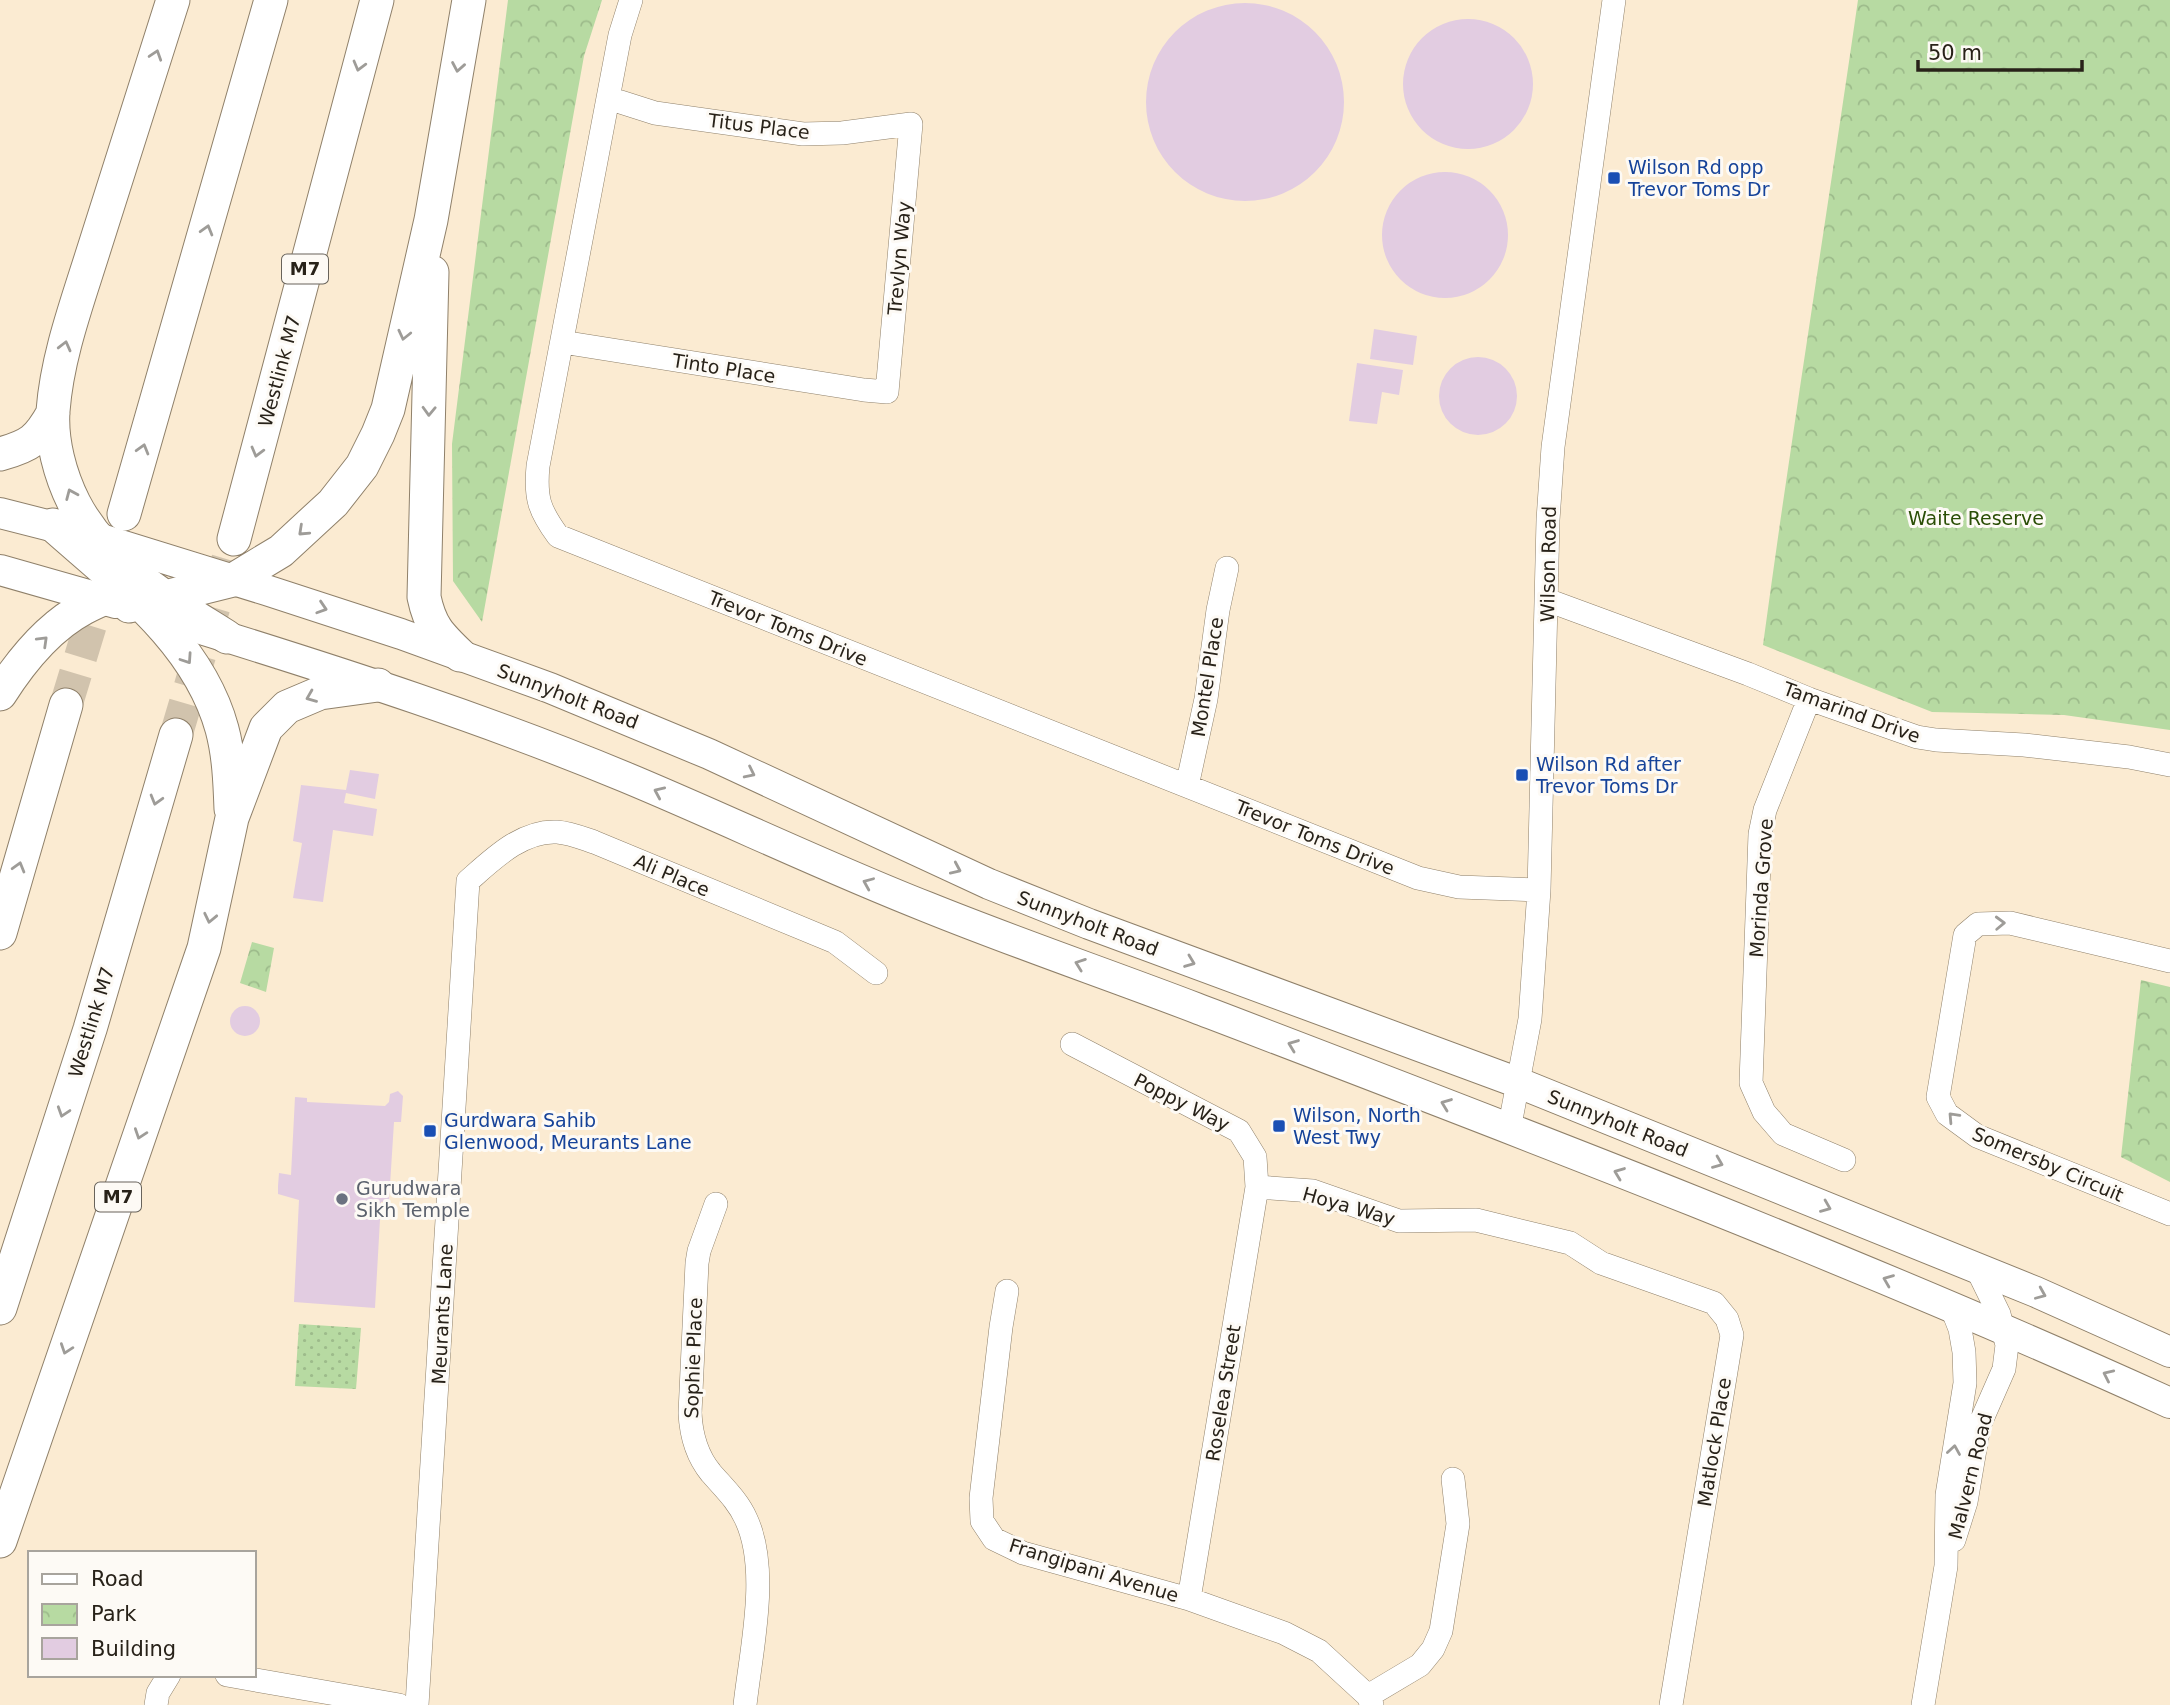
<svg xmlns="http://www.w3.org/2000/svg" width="2170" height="1705" viewBox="0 0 2170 1705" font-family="'DejaVu Sans',sans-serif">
<defs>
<pattern id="grass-dots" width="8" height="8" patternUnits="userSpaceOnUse" patternTransform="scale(1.75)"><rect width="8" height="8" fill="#b7daa2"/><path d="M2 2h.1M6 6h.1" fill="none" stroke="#9dbb8b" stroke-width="1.8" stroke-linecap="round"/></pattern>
<pattern id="park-crowns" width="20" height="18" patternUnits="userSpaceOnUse" patternTransform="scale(1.75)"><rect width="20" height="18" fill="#b7daa2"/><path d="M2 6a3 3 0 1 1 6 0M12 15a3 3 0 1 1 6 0" fill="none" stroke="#9dbb8b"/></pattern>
</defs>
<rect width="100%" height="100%" fill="#fbebd2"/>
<!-- grass -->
<path fill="url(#grass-dots)" d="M299,1324L361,1328L356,1389L295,1386Z"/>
<!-- park -->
<path fill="url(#park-crowns)" d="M508,0H602L584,56L482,622L453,581L452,444Z
M1858,0H2170V730L2064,715L1932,712L1763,645C1792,430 1827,215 1858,0Z
M252,942L274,948L266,992L240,983Z
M2141,980L2170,987V1182L2121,1157Z"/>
<!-- building -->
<path fill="#e2cce1" d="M1146 102a99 99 0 1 1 198 0a99 99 0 1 1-198 0Z
M1403 84a65 65 0 1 1 130 0a65 65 0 1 1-130 0Z
M1382 235a63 63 0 1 1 126 0a63 63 0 1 1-126 0Z
M1374,329L1417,336L1413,365L1370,359Z
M1439 396a39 39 0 1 1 78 0a39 39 0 1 1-78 0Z
M1357,363L1403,370L1399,395L1382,392L1377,424L1349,421Z
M350,770L379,774L375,799L346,793L344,803L377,809L373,836L333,830L323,902L293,898L302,843L293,841L301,785L346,790Z
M230 1021a15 15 0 1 1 30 0a15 15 0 1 1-30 0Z
M398,1091L403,1096L401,1122H394L389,1201L381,1202L375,1308L294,1302L299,1200L278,1194V1186L279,1173L291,1175L295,1097L307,1098V1102L385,1106L389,1102L390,1094Z"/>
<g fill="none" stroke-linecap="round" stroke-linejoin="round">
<!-- highway-tunnel -->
<path stroke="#d1c3ad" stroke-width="33" stroke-dasharray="33 17" stroke-linecap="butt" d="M66,705L104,580
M176,735L234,539"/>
<defs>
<path id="minor" d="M631,0L620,35L538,466C535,498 539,510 558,536L1418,878L1459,887L1539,890
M562,342L864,390L887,392L911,124L842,133L803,134L655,113L608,98
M1547,600L1748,674L1809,699L1917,737L1936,740L2024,745L2129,757L2170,765
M1809,699L1765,810L1760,834L1751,1083L1764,1112L1783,1134L1844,1160
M1187,786L1206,699L1218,610L1227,568
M2170,961L2010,923L1978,924L1965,935L1938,1097L1947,1114L1977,1136L2170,1214
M1072,1044L1239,1131L1255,1157L1257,1187L1189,1599
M1509,1130L1530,1019L1539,890L1548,520L1553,447L1614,0
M1257,1187L1313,1191L1399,1221L1476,1220L1570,1243L1601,1263L1714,1303L1727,1319L1732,1335L1671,1705
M716,1204L699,1251L697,1263L690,1413C691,1434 697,1456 711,1473C724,1488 738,1501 746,1519C770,1570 751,1650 745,1705
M1007,1291L1001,1327L981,1498L982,1521L994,1539L1023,1553L1189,1599L1284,1633L1319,1651L1368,1696L1372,1705
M1954,1540L1966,1502L1979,1426L2004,1369L2007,1345L1999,1314L1977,1269
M227,1675L399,1705
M1368,1696L1420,1665L1433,1649L1441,1631L1458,1524L1453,1479
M156,1705L158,1693L169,1675
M417,1705L468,881C493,859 522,830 557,832C570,833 582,838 594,842L835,942L876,973
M1923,1705L1946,1566L1947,1495L1965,1383L1964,1352L1960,1329L1951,1306"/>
<path id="major" d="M0,513L98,538L266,590L401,634L550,688L709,754L989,884L1089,924L1519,1083L2036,1292L2170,1352
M0,570L116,603
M204,630C346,674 488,720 625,777C726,819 825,867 927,907C1016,943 1107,974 1196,1008C1523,1133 1851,1258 2170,1403"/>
<path id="highway" d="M173,0C147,84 119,168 93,252C77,303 57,357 53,411C51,441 60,475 74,503C106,565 170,601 227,637
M432,272L424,597C430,626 439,635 460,655
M0,454C30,446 38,440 53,413
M124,514L271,0
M53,525C118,583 198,641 222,729C229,755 230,782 231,809
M234,539L377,0
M129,606L233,580L281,551L333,503L362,466L378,434L388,409L431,220L469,0
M0,694C21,661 48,627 84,608C103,598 124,590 144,582
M0,933L66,705
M0,1308L90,1029L176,735
M0,1541L204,948L232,818L266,728L287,707L320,693L378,685"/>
</defs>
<!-- minor casing -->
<use href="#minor" stroke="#8f806a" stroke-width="24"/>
<!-- major casing -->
<use href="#major" stroke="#8f806a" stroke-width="32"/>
<!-- highway casing -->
<use href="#highway" stroke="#8f806a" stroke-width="35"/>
<!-- minor -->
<use href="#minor" stroke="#fff" stroke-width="23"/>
<!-- major -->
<use href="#major" stroke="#fff" stroke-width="30"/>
<!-- highway -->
<use href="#highway" stroke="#fff" stroke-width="33"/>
</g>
<!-- one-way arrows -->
<defs><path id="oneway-chevron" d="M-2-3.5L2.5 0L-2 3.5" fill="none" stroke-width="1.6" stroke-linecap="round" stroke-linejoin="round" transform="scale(1.75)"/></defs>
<g stroke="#9e9c98">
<use href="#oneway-chevron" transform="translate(156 55) rotate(-72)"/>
<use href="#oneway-chevron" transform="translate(359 66) rotate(105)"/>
<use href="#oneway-chevron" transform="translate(458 67) rotate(100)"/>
<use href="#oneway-chevron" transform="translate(207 230) rotate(-74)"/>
<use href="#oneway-chevron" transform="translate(404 335) rotate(103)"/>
<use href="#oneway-chevron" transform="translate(65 346) rotate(-76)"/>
<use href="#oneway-chevron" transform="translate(429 411) rotate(92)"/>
<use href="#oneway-chevron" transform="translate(143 449) rotate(-74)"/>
<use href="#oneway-chevron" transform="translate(257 452) rotate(105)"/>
<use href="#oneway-chevron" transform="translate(71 494) rotate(-113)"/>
<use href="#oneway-chevron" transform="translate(303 531) rotate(137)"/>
<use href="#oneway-chevron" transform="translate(322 608) rotate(18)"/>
<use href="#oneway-chevron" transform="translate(43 641) rotate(-44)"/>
<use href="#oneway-chevron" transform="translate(187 659) rotate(56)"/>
<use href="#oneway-chevron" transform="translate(311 697) rotate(158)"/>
<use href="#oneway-chevron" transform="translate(750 773) rotate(26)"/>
<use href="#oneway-chevron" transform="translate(659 792) rotate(-156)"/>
<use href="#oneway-chevron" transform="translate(156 800) rotate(106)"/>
<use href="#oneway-chevron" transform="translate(19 867) rotate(-74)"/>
<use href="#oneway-chevron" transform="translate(956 869) rotate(24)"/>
<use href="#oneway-chevron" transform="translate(868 883) rotate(-157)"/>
<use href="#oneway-chevron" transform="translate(210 918) rotate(102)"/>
<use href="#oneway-chevron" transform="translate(2000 923) rotate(-2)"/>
<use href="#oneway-chevron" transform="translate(1190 962) rotate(21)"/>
<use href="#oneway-chevron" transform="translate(1080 964) rotate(-160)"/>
<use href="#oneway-chevron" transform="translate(1293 1045) rotate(-159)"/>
<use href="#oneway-chevron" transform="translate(1446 1104) rotate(-159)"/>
<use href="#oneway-chevron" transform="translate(63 1112) rotate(108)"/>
<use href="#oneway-chevron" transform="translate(1953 1117) rotate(-133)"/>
<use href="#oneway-chevron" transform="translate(140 1134) rotate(109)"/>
<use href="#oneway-chevron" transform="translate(1718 1163) rotate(22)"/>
<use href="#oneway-chevron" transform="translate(1619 1173) rotate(-159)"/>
<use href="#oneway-chevron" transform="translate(1826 1207) rotate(22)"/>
<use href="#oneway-chevron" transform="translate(1888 1280) rotate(-158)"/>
<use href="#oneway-chevron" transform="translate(2041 1294) rotate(23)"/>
<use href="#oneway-chevron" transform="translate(66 1349) rotate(109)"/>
<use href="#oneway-chevron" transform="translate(2108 1375) rotate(-155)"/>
<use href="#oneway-chevron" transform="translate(1954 1450) rotate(-81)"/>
</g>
<!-- markers -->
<g fill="#1a4fb4" stroke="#fdfaf5" stroke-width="2.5">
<rect x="1607" y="171" width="14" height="14" rx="3.5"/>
<rect x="1515" y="768" width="14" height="14" rx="3.5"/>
<rect x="1272" y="1119" width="14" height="14" rx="3.5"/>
<rect x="423" y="1124" width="14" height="14" rx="3.5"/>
</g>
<circle fill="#6b7280" stroke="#fdfaf5" stroke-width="2.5" cx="342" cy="1199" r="7"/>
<g text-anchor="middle" stroke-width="6" stroke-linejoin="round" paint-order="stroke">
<!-- shield labels -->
<g fill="#fdfaf5" stroke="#68635b" stroke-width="2">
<rect x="282" y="254.5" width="46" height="29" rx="5"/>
<rect x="95" y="1182.5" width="46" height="29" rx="5"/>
</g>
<g font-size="18" font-weight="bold" fill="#282219">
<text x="305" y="275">M7</text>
<text x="118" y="1203">M7</text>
</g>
<!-- street labels -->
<g font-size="19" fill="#282219" stroke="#fdfaf5">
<text transform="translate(759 126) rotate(7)" y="7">Titus Place</text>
<text transform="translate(899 258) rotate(-85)" y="7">Trevlyn Way</text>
<text transform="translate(724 368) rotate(9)" y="7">Tinto Place</text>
<text transform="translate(279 371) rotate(-75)" y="7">Westlink M7</text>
<text transform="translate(1548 564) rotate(-89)" y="7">Wilson Road</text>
<text transform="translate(788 628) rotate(22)" y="7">Trevor Toms Drive</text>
<text transform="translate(1207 677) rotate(-81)" y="7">Montel Place</text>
<text transform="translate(568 696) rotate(21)" y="7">Sunnyholt Road</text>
<text transform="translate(1852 712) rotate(20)" y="7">Tamarind Drive</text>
<text transform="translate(1315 837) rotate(22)" y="7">Trevor Toms Drive</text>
<text transform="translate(672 875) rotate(23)" y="7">Ali Place</text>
<text transform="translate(1761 888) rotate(-86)" y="7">Morinda Grove</text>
<text transform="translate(1088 923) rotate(21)" y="7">Sunnyholt Road</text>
<text transform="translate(91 1022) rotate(-73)" y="7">Westlink M7</text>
<text transform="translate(1182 1102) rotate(27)" y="7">Poppy Way</text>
<text transform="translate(1618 1123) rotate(22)" y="7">Sunnyholt Road</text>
<text transform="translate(2048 1164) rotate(23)" y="7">Somersby Circuit</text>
<text transform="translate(1349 1206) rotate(16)" y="7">Hoya Way</text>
<text transform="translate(442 1314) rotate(-87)" y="7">Meurants Lane</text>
<text transform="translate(693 1358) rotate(-88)" y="7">Sophie Place</text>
<text transform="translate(1223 1393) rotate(-81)" y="7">Roselea Street</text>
<text transform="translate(1714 1442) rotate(-81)" y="7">Matlock Place</text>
<text transform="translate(1970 1476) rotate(-76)" y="7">Malvern Road</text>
<text transform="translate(1094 1570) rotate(17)" y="7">Frangipani Avenue</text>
</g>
<!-- transit labels -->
<g font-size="19" fill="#164399" stroke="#fdfaf5" text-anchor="start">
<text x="1628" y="174">Wilson Rd opp<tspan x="1628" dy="22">Trevor Toms Dr</tspan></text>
<text x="1536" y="771">Wilson Rd after<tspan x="1536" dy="22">Trevor Toms Dr</tspan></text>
<text x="1293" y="1122">Wilson, North<tspan x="1293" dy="22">West Twy</tspan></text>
<text x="444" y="1127">Gurdwara Sahib<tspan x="444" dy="22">Glenwood, Meurants Lane</tspan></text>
</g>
<!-- park labels -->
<g font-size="19" fill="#2a4e06" stroke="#fdfaf5">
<text x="1976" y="525">Waite Reserve</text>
</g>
<!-- worship labels -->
<g font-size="19" fill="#5b616d" stroke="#fdfaf5" text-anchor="start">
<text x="356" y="1195">Gurudwara<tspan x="356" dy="22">Sikh Temple</tspan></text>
</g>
</g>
<!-- legend -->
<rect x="28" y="1551" width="228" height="126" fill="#fdfaf5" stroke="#a8a49d" stroke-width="2"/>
<rect x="42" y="1574" width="35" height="10" fill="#ffffff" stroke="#a8a49d" stroke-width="2"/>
<text x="91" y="1586" font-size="21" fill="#282219">Road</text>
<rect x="42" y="1604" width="35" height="21" fill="url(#park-crowns)" stroke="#a8a49d" stroke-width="2"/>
<text x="91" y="1621" font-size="21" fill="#282219">Park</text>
<rect x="42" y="1638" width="35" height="21" fill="#e2cce1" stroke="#a8a49d" stroke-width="2"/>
<text x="91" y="1656" font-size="21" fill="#282219">Building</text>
<!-- scale -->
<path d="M1918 60v10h164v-10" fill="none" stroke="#282219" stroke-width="3.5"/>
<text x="1928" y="60" font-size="21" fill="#282219" stroke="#fdfaf5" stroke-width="5" paint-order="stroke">50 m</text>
</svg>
